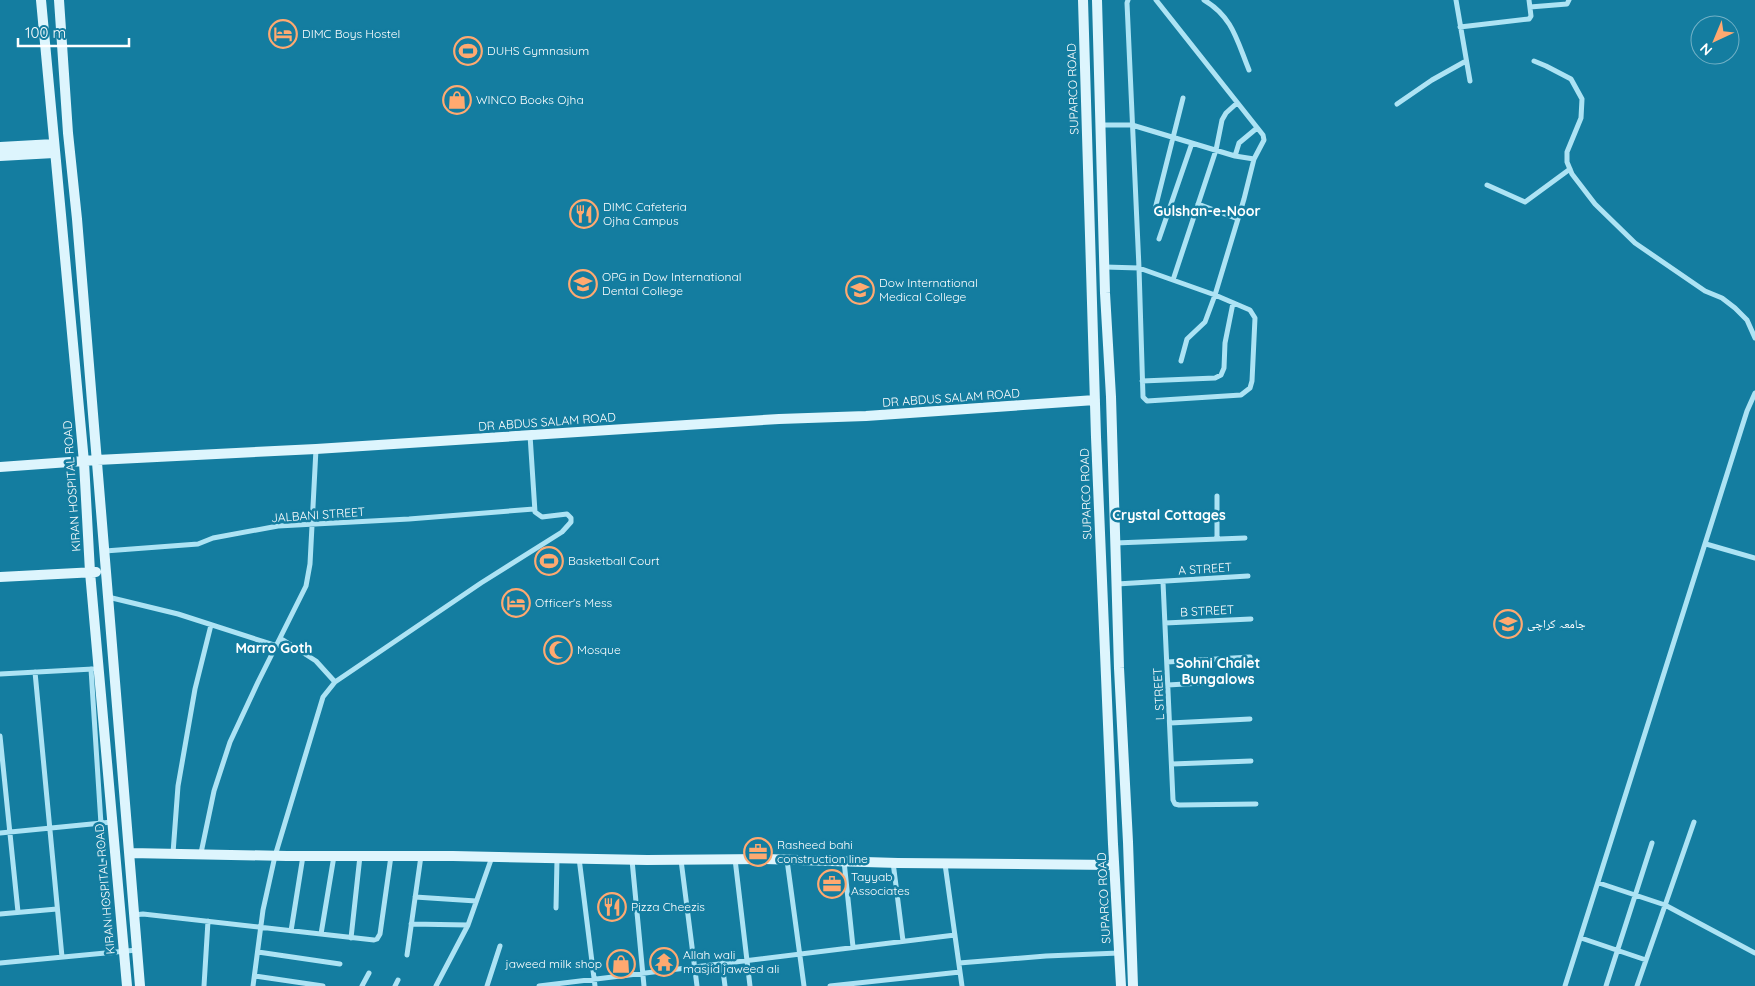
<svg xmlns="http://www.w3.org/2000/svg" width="1755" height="986" viewBox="0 0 1755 986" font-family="Quicksand,'Noto Naskh Arabic',sans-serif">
<rect width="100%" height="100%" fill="#147da0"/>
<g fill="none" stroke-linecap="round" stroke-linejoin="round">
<!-- street -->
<path stroke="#ade3f4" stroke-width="5" d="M1204,0C1233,17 1237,41 1249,70
M1456,0L1470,81
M1530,7L1567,4L1569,0
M1460,27L1529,19L1531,16L1529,0
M1534,61L1546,66L1571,79L1582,99L1581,118L1567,152V162L1572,174L1595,204L1635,243L1705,291L1722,298L1735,308L1747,320L1755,338
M1397,104L1432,80L1466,61
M1100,125H1132L1235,156L1254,159L1264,140L1263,135L1156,0
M1235,156L1239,143L1257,128
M1487,185L1525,202L1570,169
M1198,204L1238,219
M1155,209L1183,98
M1159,239L1192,143
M1105,267L1139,268L1215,295L1250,310L1255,318L1252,381L1250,388L1241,395L1147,401L1143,397L1139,268L1127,3L1128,0
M1173,280L1216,150L1222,120L1226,113L1237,103
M1181,361L1187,339L1205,322L1215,295L1244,199L1254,159
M1142,381L1215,378L1221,375L1224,368L1225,343L1233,303
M1217,539V496
M1115,543L1245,538
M1706,544L1755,558
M105,551L198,544L213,538L278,526L409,519L534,509
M1163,582L1173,800L1175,804L1179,805L1256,804
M1117,584L1248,576
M108,597L178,614L277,646
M1165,623L1251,619
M280,638L316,661L335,682
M1167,662L1250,657
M91,669L101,824L111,953
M35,672L62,957
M0,674L93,669
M1168,685L1251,680
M1170,723L1250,719
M0,736L18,912
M1172,764L1251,761
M0,833L112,822
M173,853L178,786L195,689L211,625
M201,853L214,791L230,742L258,682L306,586L310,564L316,449
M579,858L595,986
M735,859L750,986
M632,860L644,986
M681,860L697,986
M787,860L804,986
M844,861L853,947
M893,862L903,941
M945,864L962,986
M1599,883L1665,905L1755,953
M415,897L476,901
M556,908L557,859
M0,914L57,909
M134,915L143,914L374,940L377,939L380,934L391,856
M411,924L468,925
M291,931L303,856
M321,934L334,856
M351,938L360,856
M1581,938L1646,960
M258,952L340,964
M407,955L421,856
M0,963L137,950
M722,963L725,986
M959,963L1046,956L1119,953
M255,976L323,986
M204,986L208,921
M253,986L263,910L275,856L323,697L335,682L481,583L562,532L571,522V518L567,514L542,517L535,512L530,435
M362,986L369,973
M395,986L398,980
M436,986L468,925L492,857
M487,986L500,946
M539,986L955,935
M830,986L960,972
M1565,986L1747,411L1755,393
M1606,986L1652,843
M1637,986L1694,822"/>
<!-- secondary -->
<path stroke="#ddf5fd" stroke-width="10" d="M41,0L84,462L90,572L127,986
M59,0L68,133L77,219L140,986
M1083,0L1096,437L1113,844L1121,986
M1097,0L1105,293L1111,397L1119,668L1128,842L1133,986
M0,147L54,144
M0,156L54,153
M0,467L97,460L316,449L779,419L866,416L1095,400
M0,577L96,572
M130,853L287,856H453L647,860L765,859L898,863L1114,865"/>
</g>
<!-- icons -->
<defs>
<symbol id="hotel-ring" viewBox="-11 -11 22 22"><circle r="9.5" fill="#147da0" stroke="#ffa970" stroke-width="1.5"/><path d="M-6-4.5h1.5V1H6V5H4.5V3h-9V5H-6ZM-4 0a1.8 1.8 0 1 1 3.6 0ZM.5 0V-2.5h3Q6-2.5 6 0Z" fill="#ffa970"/></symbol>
<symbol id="stadium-ring" viewBox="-11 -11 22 22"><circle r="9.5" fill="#147da0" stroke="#ffa970" stroke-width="1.5"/><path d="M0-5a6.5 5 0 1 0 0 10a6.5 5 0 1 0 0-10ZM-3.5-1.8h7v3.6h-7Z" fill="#ffa970"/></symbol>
<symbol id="shop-ring" viewBox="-11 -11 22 22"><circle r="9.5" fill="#147da0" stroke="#ffa970" stroke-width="1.5"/><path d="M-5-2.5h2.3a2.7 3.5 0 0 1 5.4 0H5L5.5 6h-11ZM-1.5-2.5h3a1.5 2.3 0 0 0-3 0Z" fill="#ffa970"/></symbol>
<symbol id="restaurant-ring" viewBox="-11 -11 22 22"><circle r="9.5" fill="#147da0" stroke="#ffa970" stroke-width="1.5"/><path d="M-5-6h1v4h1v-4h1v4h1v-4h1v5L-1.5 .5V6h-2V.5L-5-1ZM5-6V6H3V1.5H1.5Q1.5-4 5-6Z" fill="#ffa970"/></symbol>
<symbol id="university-ring" viewBox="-11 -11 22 22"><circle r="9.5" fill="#147da0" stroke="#ffa970" stroke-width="1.5"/><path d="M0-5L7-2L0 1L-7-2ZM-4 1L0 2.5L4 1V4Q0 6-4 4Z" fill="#ffa970"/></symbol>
<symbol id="mosque-ring" viewBox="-11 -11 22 22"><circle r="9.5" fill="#147da0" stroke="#ffa970" stroke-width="1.5"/><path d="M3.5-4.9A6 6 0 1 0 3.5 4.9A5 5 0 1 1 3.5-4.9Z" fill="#ffa970"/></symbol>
<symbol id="office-ring" viewBox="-11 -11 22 22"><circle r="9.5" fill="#147da0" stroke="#ffa970" stroke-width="1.5"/><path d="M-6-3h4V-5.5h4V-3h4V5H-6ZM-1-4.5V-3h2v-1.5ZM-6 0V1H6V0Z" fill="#ffa970"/></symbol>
<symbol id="temple-ring" viewBox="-11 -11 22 22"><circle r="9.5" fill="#147da0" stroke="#ffa970" stroke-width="1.5"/><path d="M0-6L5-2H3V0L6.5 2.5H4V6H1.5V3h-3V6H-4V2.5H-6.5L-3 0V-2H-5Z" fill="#ffa970"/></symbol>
</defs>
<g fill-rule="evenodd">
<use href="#hotel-ring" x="267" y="18" width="32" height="32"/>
<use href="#stadium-ring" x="452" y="35" width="32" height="32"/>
<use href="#shop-ring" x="441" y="84" width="32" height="32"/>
<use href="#restaurant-ring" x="568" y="198" width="32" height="32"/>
<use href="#university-ring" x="567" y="268" width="32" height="32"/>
<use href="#university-ring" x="844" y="274" width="32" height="32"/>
<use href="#stadium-ring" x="533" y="545" width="32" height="32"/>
<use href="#hotel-ring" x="500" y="587" width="32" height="32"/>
<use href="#university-ring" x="1492" y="608" width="32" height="32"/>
<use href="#mosque-ring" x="542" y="634" width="32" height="32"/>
<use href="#office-ring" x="742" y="836" width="32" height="32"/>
<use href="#office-ring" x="816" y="868" width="32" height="32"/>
<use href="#restaurant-ring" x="596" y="891" width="32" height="32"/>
<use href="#temple-ring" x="648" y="946" width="32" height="32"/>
<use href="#shop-ring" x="605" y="948" width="32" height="32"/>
</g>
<g text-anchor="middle" stroke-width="5" stroke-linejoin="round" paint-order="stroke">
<!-- poi labels -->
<g font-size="12" fill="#fff" stroke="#147da0" text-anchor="start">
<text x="302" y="38">DIMC Boys Hostel</text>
<text x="487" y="55">DUHS Gymnasium</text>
<text x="476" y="104">WINCO Books Ojha</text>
<text x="603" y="211">DIMC Cafeteria<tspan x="603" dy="14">Ojha Campus</tspan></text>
<text x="602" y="281">OPG in Dow International<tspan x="602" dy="14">Dental College</tspan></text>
<text x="879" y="287">Dow International<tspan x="879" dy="14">Medical College</tspan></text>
<text x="568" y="565">Basketball Court</text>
<text x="535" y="607">Officer's Mess</text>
<text x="1527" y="628">جامعہ کراچی</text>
<text x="577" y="654">Mosque</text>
<text x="777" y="849">Rasheed bahi<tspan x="777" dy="14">construction line</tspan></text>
<text x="851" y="881">Tayyab<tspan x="851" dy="14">Associates</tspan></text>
<text x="631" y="911">Pizza Cheezis</text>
<text x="683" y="959">Allah wali<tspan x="683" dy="14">masjid jaweed ali</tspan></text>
<text x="602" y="968" text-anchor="end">jaweed milk shop</text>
</g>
<!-- street labels -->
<g font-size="12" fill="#fff" stroke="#147da0">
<text transform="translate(1073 89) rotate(-92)" y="4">SUPARCO ROAD</text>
<text transform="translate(951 398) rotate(-4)" y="4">DR ABDUS SALAM ROAD</text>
<text transform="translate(547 422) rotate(-4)" y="4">DR ABDUS SALAM ROAD</text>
<text transform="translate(72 486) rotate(-94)" y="4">KIRAN HOSPITAL ROAD</text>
<text transform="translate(1086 494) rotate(-92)" y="4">SUPARCO ROAD</text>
<text transform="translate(318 515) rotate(-4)" y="4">JALBANI STREET</text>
<text transform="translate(1205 569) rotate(-4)" y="4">A STREET</text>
<text transform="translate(1207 611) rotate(-3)" y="4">B STREET</text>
<text transform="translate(1159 694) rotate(-93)" y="4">L STREET</text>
<text transform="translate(105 889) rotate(-95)" y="4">KIRAN HOSPITAL ROAD</text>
<text transform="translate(1104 898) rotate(-93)" y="4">SUPARCO ROAD</text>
</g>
<!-- neighbourhood labels -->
<g font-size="14" font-weight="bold" fill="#fff" stroke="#147da0">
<text x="1207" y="216">Gulshan-e-Noor</text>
<text x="1169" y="520">Crystal Cottages</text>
<text x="274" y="653">Marro Goth</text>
<text x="1218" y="668">Sohni Chalet<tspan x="1218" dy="16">Bungalows</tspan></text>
</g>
</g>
<!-- north arrow -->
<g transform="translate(1715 40) rotate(224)"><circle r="24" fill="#147da0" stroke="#72b1c6"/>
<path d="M0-4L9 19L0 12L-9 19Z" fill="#ffa970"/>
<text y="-8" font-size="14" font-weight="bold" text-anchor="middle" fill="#ffffff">N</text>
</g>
<!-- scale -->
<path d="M18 38v8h111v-8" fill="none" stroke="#ffffff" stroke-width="2.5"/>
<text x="25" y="38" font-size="15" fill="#ffffff" stroke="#147da0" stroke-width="4" paint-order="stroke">100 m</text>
</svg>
